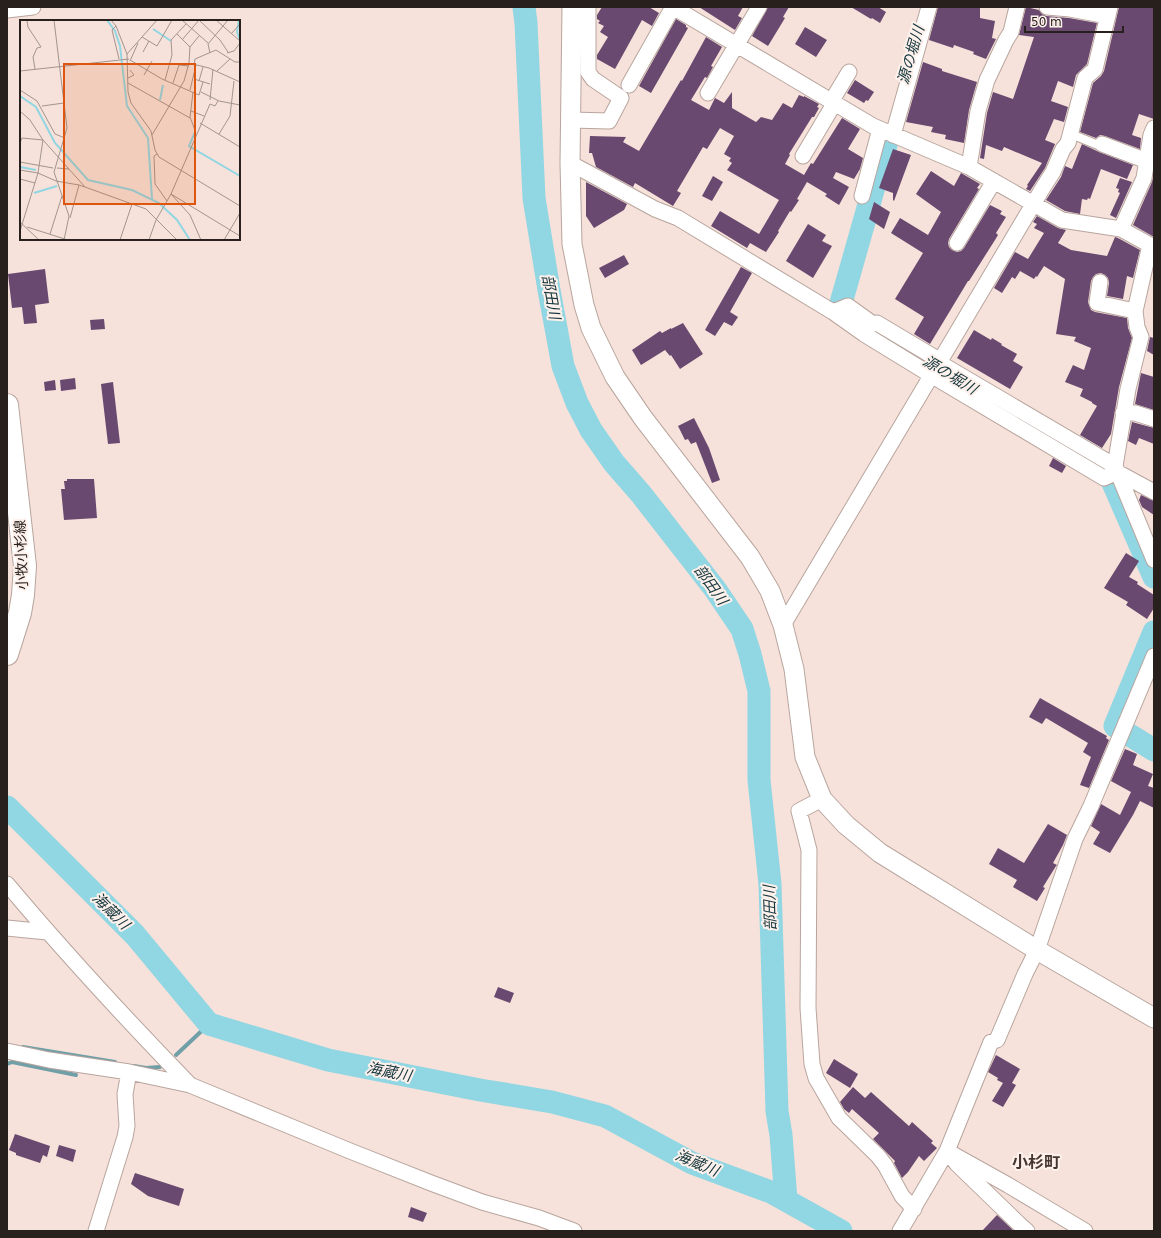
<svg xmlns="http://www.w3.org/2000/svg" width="1161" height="1238" viewBox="0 0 1161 1238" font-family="'DejaVu Sans','Noto Sans JP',sans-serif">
<rect width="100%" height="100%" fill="#f6e2da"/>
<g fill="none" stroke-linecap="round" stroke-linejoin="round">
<!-- stream -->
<path stroke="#719fa8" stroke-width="4" d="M23,1047L115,1062
M176,1055L209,1024
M7,1064L12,1062L76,1075
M134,1066L146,1068L160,1067"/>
<!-- river -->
<path stroke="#91d6e3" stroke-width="23" d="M524,7L526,23L534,198L549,290L563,366L577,403L591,430L614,463L641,494L715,589L742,629L750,654L759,691V780L770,884L777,1111L781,1135L786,1200
M887,141L841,303L845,313L956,380
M1093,461L1107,469L1154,577
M1154,632L1115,726L1154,750
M7,807L135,935L209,1024L328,1060L480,1090L552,1102L605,1116L692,1163L771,1192L841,1231"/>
</g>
<!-- building -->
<path fill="#694970" d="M602,7H649L659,13L652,26L642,20L615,69L597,59V55L608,37L600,32L604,26L598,23L600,21L597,19V15Z
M699,7H743L738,16L742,18L735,30Z
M768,7H789L783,17L785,18L768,46L752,36Z
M851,7H878L886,12L880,23L872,18L871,19Z
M938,7H980V18L995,21L992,38L996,39L986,59L973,54L974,52L954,45L953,48L929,40Z
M1026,7L1039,10L1042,14L1046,16L1069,18L1097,23L1087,64L1076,75L1073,87L1058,81L1051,101L1068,107L1064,122L1054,119L1045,140L1055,144L1045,168L1030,191L1026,189L1028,186L1027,185L1042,163L1004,147L1002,151L986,145L984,159L980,158L987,113L993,92L1013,99L1034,37L1019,35Z
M1119,7H1154V119L1139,114L1132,135L1141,138L1140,149L1105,136L1100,135L1096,138L1080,132L1093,83L1101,76L1104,71Z
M676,19L686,25V27L688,28L651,93L639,86Z
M805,27L827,40L816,57L795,44Z
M706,37L722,47L711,66L713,67L707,78L705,77L691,100L709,110L715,98L724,103L732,92V108L756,122L761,117L772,120L783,103L792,108L799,95L804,97V96L819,104L817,107L819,108L814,117H812L789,154L790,155L785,164L804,175L811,163L813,164L842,118L860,129L848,149L863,158L860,169L854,179L836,172L833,178L849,187L839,205L825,196L827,194L807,182L797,199L799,200L791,212L790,211L778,231L779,232L766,252L750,243L747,248L711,226L720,211L759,234L779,200L727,170L732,163L729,161L731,158L724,154L734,136L720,128L707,149L703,147L677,191L681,193L673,206L635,183L633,187L596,167L592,153H589L590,136L626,137L623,142L639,151L681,80L682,81Z
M923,62L942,69V71L977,82L969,110L964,143L945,139L946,135L931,132L933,127L906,122Z
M855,80L874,92L868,101L866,100L864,103L847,93Z
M1082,144L1099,152L1133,165L1127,179L1101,169L1090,199L1088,198L1087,200L1082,199L1080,214L1065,211L1046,200L1061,177L1065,166L1072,169Z
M893,149L911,155L894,201L893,200V193L879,188Z
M931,171L954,186L961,173L980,184L977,188L979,189L949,239L948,243L949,247L952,250L957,252L961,251L964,248L990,205L1002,211L1000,214L1006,217L996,233L998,235L995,240L969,281H968L930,344L914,334L924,317L895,299L923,253L891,233L900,218L928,235L941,212L916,194Z
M1154,173V237L1133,225L1152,182Z
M713,176L723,182L712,201L702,196Z
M1120,178L1132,182L1116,218L1110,215L1120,193L1118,192L1119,189L1116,188Z
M586,182L627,204L624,210L594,228L586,216Z
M874,202L890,212L884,229L869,219Z
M1037,216L1058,228L1066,230L1058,243L1071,250L1107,256L1115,237L1118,238L1140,250L1133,278L1127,276L1123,299L1107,296L1109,283L1108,278L1105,275L1101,273L1096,274L1093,277L1091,281L1088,302L1091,310L1095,312L1127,318L1128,328L1132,338L1119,387L1111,434L1102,448L1080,435L1097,406L1092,403V402L1080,396L1083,389L1065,382L1073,365L1084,370L1091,348L1074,341L1076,337L1056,334L1065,279L1044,266L1037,277L1036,276L1034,279L1020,271L1015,279L1012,277L1002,293L994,288L1015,252L1028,259L1044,233L1034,228L1037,224L1033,222Z
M808,224L826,235L822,241L832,246L813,278L786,261Z
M624,255L629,264L605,278L599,268Z
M741,267L752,273L730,312L738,317L732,326L724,322L715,336L705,330Z
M45,269L49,303L35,305L37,323L24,324L22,307L12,308L8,274Z
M104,319L105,329L91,330L90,320Z
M683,323L703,354L680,369L671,355L670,356L665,350L641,365L632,350L660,331L662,333L671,328V329Z
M974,330L991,340L992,338L1002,344L1001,345L1017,354L1013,361L1023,367L1010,389L957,358Z
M1150,337L1154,338V355L1147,351Z
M1141,373L1154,377V410L1135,404Z
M75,378L76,389L61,391L60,380Z
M55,380L56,390L45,391L44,382Z
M113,382L120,443L108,444L101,384Z
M694,418L709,448L720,480L712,483L696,442L691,444L688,439L685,440L678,426Z
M1132,422L1154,428V444L1139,438L1136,445L1128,441Z
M1053,458L1066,466L1062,473L1049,466Z
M67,479H94L97,518L64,520L61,489H65L64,481H67Z
M1141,495L1154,501V515L1142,507L1139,500Z
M1126,553L1139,561L1129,577L1138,582L1137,584L1154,595V608L1147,619L1126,605L1128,602L1104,588Z
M1040,698L1107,736L1106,738L1109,740L1089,788L1080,785L1091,757L1083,752L1088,743L1046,718L1042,724L1029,717Z
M1125,749L1137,754L1133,765L1153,774L1148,786L1154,788V808L1140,801L1133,815L1110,853L1093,844L1100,832L1091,826L1101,804L1120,815L1131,792L1111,781Z
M1048,824L1067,835L1063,845L1053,863L1057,865L1056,866L1043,887L1045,888L1037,901L1013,887L1017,880L989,864L998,848L1024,863Z
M498,987L514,993L510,1003L494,997Z
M996,1055L1020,1069L1012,1083L1016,1085L1003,1107L992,1101L1003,1083L997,1080L998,1078L988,1072Z
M834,1059L858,1074L850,1088L826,1073Z
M853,1087L865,1098L871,1092L909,1126L912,1122L933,1141L931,1143L937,1148L924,1161L919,1156L908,1172L902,1178L894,1163L895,1161L873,1139L879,1133L852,1109L849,1113L844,1109L840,1102Z
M15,1134L50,1146L47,1157L43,1155L40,1163L16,1155V1153L9,1150Z
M59,1145L76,1150L73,1162L56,1156Z
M135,1173L184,1189L179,1206L148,1196L131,1184Z
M411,1207L427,1213L423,1222L408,1217Z
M997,1215L1012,1229L1013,1231H982Z"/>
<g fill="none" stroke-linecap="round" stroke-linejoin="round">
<defs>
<path id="service" d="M1071,134L1098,145L1102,144"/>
<path id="minor" d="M673,7L873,126L969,167L1062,220L1121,229L1150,245L1154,246
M1047,7L1070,9L1108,16
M7,10L33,7
M629,85L673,7
M708,93L759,7
M831,102L849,72
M571,120L609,121L621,98L593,79L588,72V7
M893,135L929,7
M1102,144L1147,161
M803,156L834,104
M570,163L655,209L678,218L833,312L864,334L931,375L1104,478L1117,472L1154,492
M969,167L978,111L987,80L1006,40L1011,32L1017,7
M862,196L880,129
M1121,229L1144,178L1151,135L1154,128
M957,243L994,181
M1150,245L1135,311L1137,327L1141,337L1128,389L1115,466L1154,560
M1100,282L1097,303L1135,311
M833,312L848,306L873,324L877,323L939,360
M938,362L1115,466
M1123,413H1135L1154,419
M783,625L1044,186L1053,172L1063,149L1068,143L1085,78L1095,69L1110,7
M822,799L799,811L809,850L808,1008L812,1064L816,1078L839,1118L878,1156L885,1165L902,1196L914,1209
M7,884C65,953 127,1020 190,1085
M7,928L47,932
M7,1051L49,1060L129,1072
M96,1231L125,1137L127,1126L125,1094L129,1072L190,1085L350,1151L431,1183L482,1202L539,1218L574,1231
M900,1231L947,1151L957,1164L1018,1223L1027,1231
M1085,1231L1008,1185L947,1151L991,1042L997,1040L1025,974L1037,950L1075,839L1091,806L1154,656"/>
<path id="tertiary" d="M572,7L570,163L572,244L584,305L591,328L615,377L643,418L750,557L770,591L783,625L794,669L805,757L822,799L846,825L880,853L1037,950L1154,1018"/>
<path id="secondary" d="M7,405L25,566L23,595L20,613L7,654"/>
</defs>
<!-- service casing -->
<use href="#service" stroke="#b8a59e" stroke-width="10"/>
<!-- minor casing -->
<use href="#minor" stroke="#b8a59e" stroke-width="17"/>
<!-- tertiary casing -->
<use href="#tertiary" stroke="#b8a59e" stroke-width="21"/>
<!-- secondary casing -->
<use href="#secondary" stroke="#b8a59e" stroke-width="24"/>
<!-- service -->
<use href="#service" stroke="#fff" stroke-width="8"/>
<!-- minor -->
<use href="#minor" stroke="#fff" stroke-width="15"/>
<!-- tertiary -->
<use href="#tertiary" stroke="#fff" stroke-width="19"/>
<!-- secondary -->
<use href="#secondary" stroke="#fff" stroke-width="22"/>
</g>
<g text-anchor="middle" stroke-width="4" stroke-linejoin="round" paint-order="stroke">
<!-- street labels -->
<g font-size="14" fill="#27201d" stroke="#fef1ec">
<text transform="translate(21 555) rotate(-92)" y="5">小牧小杉線</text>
</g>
<!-- water labels -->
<g font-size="15" font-style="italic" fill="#14363c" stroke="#fef1ec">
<text transform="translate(911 55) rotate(-74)" y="5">源の堀川</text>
<text transform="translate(551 297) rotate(80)" y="5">部田川</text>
<text transform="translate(950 375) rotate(31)" y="5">源の堀川</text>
<text transform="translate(711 585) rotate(54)" y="5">部田川</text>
<text transform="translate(770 908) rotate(-92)" y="5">部田川</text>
<text transform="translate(111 911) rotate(45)" y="5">海蔵川</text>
<text transform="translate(389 1072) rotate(11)" y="5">海蔵川</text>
<text transform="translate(697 1163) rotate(23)" y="5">海蔵川</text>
</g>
<!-- quarter labels -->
<g font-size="16" font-weight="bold" fill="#463630" stroke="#fef1ec">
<text x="1036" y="1168">小杉町</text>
</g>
</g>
<!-- overview -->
<g transform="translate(20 20)">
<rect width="220" height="220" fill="#f6e2da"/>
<path fill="none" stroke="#91d6e3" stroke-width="2" d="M87,0L95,11L100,26L107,86L128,118L132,179M219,0L217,12L220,20M133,9L151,21M0,76L16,87L35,123L68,160L112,170L139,183L157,200L170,220M140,80L143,65M175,112L169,126L220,156M0,147L16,150M14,173L37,166"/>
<path fill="none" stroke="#a3948e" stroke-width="1" d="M34,0L47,108L34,152L49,196L44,220M91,0L96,6L107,34M137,0L107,34L108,72L111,83L131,111L135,130L139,137L220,186M162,0L188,23M179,0L200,20L208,32M196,0L220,21M7,1L8,7L21,27L17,28L13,37L15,49M96,6L92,10L99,39M157,14L170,27L179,16M211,14L219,5M122,17L137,26L152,0M162,20L179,0M123,32L129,21M190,33L188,24L208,0M207,33L214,31L220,23M110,40L142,59L179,75L183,62M110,41L118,23M173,44L189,48L220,62M174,45L175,39L196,30L215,42H220M0,51L109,39M197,51L210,39M124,55L132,41M108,58L114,55L110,50M174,59L190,64M145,60L152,35L151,20L166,4M179,61L183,47M108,63L170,98M153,63L159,45L169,46M0,70L17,81L35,114L45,118M170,70L176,45M173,72L170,97L176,113M181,72L199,81L220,85M190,80L193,49M198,81L195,86L190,84L151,174L220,216M22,86L44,83M0,91L10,100L23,120L18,153L0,211M171,91L184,96M180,103L220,127M199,114L210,96L214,61M132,115L164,61L169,43L170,26M0,123L2,118L23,120L65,167M137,134L134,136L135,164L147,181M0,142L33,148M37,148L49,149M0,150L18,153M18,153L36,161L59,165M0,159L15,163M50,198L59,165L65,167L126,189L157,220M0,202L19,220M7,207L48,220M30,214L42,176M100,220L112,184M129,220L136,200L151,174L170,195L181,220M204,220L220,193"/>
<path fill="#de560d" fill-opacity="0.15" stroke="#de560d" stroke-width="2" d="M44,44H175V184H44Z"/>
<rect width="220" height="220" fill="none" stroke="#27201d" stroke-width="2"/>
</g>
<!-- border -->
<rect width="1161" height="1238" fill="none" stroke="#27201d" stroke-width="16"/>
<!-- scale -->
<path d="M1025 26v6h98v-6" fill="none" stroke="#27201d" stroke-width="2"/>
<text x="1031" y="26" font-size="12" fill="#27201d" stroke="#fef1ec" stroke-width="3" paint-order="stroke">50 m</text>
</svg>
